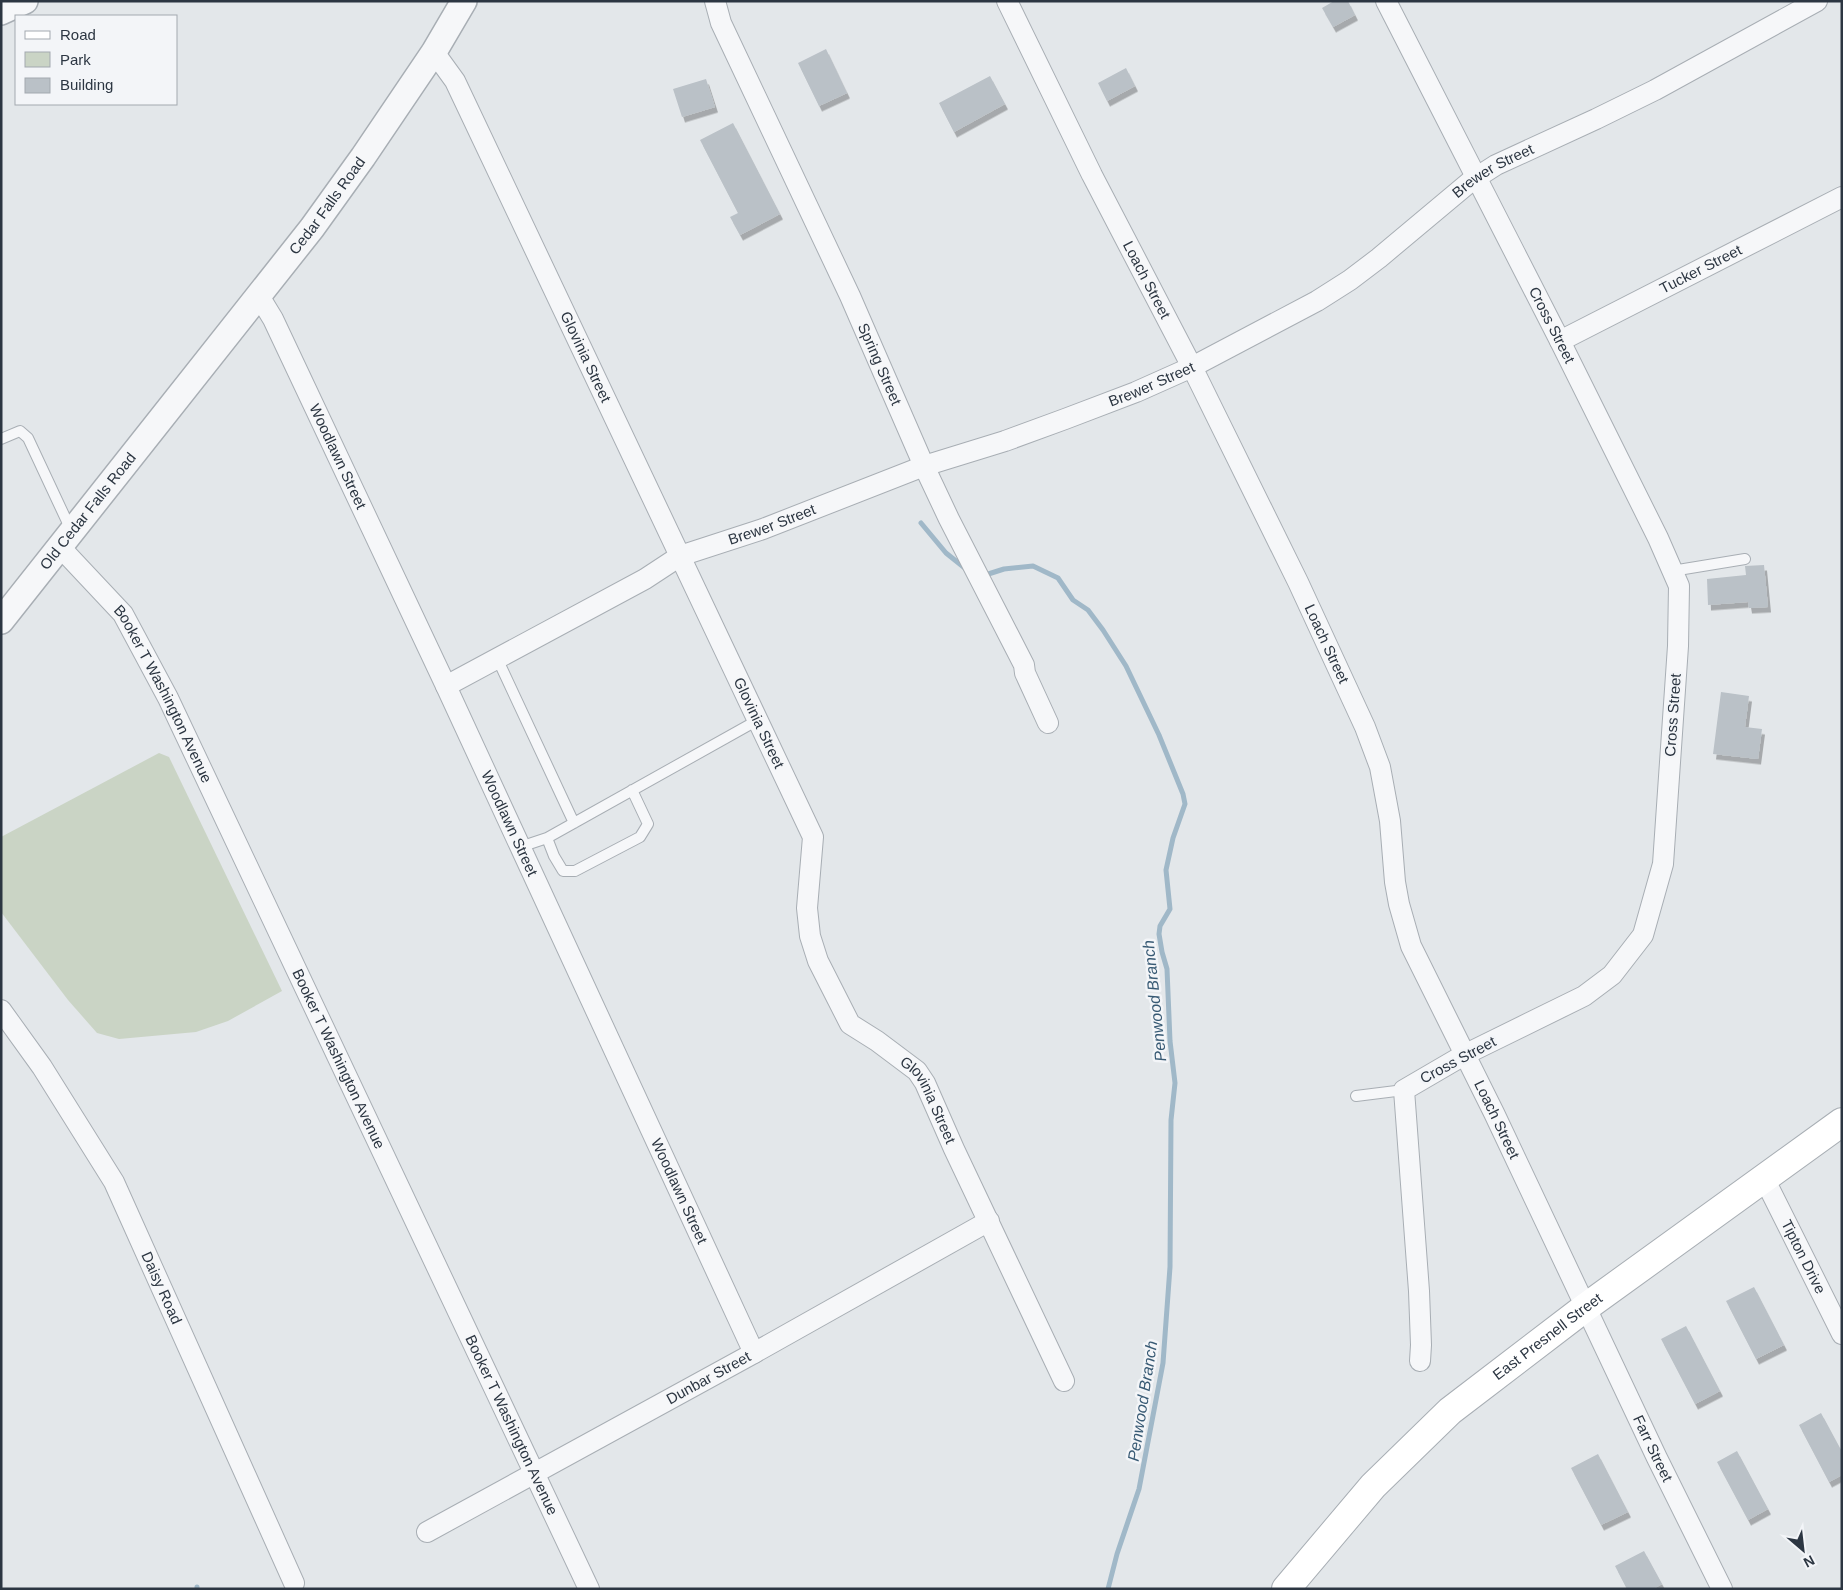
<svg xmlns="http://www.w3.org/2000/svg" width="1843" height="1590" viewBox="0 0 1843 1590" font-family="Helvetica,sans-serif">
<defs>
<filter id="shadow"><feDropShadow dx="3" dy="5.5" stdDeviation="0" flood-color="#0004"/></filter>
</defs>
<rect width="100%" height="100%" fill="#e3e7ea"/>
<!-- green -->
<path fill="#cad4c5" d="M159,753L169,757L282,991L228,1021L196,1032L119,1039L97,1033L68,1000L1,912V837Z"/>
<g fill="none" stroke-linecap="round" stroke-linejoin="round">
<!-- stream -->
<path stroke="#a0b8c8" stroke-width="5" d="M921,523L946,553L966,569
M982,576L1004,569L1033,566L1058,578L1073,600L1088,610L1103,630L1126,666L1159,735L1183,794L1185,804L1173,838L1166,870L1170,909L1160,926L1159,934L1162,952L1167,969L1170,1041L1175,1083L1171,1120L1170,1267L1163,1363L1139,1489L1117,1554L1108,1589
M197,1587V1589"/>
</g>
<!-- building -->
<path fill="#bac1c7" filter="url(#shadow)" d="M1334,1H1348L1355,15L1333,27L1322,8Z
M826,49L847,93L819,106L798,63Z
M1126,68L1135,86L1107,101L1098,83Z
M990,76L1005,104L954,132L939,103Z
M706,79L715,107L682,117L673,89Z
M733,123L780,214L740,235L730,217L738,213L700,140Z
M1764,565L1768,607L1749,608L1748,602L1708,605L1707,579L1746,575L1745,566Z
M1721,692L1749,696L1745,727L1762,729L1758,759L1713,754Z
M1754,1287L1784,1345L1756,1359L1726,1301Z
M1686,1326L1720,1391L1695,1404L1661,1339Z
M1821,1413L1842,1452V1475L1829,1482L1799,1425Z
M1737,1451L1768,1509L1748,1520L1717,1462Z
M1598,1454L1628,1512L1601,1525L1571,1468Z
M1644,1551L1662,1584L1653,1589H1627L1615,1566Z"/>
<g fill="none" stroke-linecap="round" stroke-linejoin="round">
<defs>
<path id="service" d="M1,439L20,431L28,438L71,530
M1672,571L1745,559
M497,658L574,823
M547,838L554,856L563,871H575L640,837L648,824L632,790
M520,847L547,838L758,720
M1356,1096L1404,1090"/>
<g id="minor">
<path id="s1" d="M715,1L721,23L850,296L924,466L949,519L1024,665L1025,673L1048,723"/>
<path id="s2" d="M1007,1L1092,175L1192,367L1298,582L1365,727L1380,767L1390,821L1395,882L1399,904L1411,946L1494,1113L1657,1458L1722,1589"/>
<path id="s3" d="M1386,1L1560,341L1658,538L1679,586L1678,646L1663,864L1643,935L1612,975L1584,996L1464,1055L1404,1090L1419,1291L1421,1345L1420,1361"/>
<path id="s4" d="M434,52L455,81L813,837L807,908L810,936L818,961L850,1024L877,1041L917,1071L925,1083L954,1149L1064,1381"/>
<path id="s5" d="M259,296L273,319L446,686L754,1353"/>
<path id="s6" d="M1560,341L1842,197"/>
<path id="s7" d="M61,548L123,614L168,698L589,1589"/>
<path id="s8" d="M446,686L645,579L680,556L763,529L924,466L1005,441L1065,419L1136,392L1192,367L1317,301L1350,280L1379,258L1471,181L1496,165L1596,119L1655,90L1817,1"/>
<path id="s9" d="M1,1010L42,1067L114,1182L294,1583"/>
<path id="s10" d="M1764,1178L1842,1334"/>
<path id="s11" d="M427,1532L754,1353L989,1221"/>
</g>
<g id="tertiary">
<path d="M1,12L25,1"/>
<path id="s12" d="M1,621L312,228L363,157L434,52L464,1"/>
</g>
<g id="secondary">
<path id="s13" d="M1286,1589L1373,1486L1450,1411L1586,1307L1842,1122"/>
</g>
</defs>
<!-- service casing -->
<use href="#service" stroke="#a8aeb4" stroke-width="12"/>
<!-- minor casing -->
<use href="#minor" stroke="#a8aeb4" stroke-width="22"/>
<!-- tertiary casing -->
<use href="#tertiary" stroke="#a8aeb4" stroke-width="28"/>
<!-- secondary casing -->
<use href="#secondary" stroke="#a8aeb4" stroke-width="30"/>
<!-- service -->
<use href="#service" stroke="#f6f7f9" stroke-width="10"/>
<!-- minor -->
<use href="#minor" stroke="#f6f7f9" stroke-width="20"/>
<!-- tertiary -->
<use href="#tertiary" stroke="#f6f7f9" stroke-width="25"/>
<!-- secondary -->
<use href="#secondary" stroke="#fff" stroke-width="28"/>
</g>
<g text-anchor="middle" stroke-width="5" stroke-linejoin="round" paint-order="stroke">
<!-- street labels -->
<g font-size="15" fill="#2c3642" stroke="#f3f5f8">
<text dy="5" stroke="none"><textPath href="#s8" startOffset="1175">Brewer Street</textPath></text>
<text dy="5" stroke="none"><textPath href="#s12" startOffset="528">Cedar Falls Road</textPath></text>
<text dy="5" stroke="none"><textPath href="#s6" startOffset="158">Tucker Street</textPath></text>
<text dy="5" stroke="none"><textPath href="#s2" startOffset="312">Loach Street</textPath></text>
<text dy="5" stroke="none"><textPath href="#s3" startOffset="364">Cross Street</textPath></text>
<text dy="5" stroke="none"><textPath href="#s4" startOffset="341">Glovinia Street</textPath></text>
<text dy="5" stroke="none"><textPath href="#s1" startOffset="399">Spring Street</textPath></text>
<text dy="5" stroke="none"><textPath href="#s8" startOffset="770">Brewer Street</textPath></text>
<text dy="5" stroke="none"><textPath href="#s5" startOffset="179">Woodlawn Street</textPath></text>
<text dy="5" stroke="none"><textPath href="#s12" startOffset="140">Old Cedar Falls Road</textPath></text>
<text dy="5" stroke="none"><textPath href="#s8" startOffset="365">Brewer Street</textPath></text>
<text dy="5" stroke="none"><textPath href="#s2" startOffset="718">Loach Street</textPath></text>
<text dy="5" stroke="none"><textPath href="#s7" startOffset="180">Booker T Washington Avenue</textPath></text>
<text transform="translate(1673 715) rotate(-86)" y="5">Cross Street</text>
<text dy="5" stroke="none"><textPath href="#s4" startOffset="746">Glovinia Street</textPath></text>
<text dy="5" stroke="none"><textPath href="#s5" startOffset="584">Woodlawn Street</textPath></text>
<text dy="5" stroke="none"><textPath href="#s7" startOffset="585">Booker T Washington Avenue</textPath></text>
<text transform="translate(1458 1060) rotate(-28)" y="5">Cross Street</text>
<text dy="5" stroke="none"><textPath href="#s4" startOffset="1181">Glovinia Street</textPath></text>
<text dy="5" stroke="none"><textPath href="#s2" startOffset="1228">Loach Street</textPath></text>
<text dy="5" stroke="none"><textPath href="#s5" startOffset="989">Woodlawn Street</textPath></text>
<text dy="5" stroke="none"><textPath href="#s10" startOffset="88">Tipton Drive</textPath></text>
<text dy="5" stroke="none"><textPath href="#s9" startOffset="322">Daisy Road</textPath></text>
<text dy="5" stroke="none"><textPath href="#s13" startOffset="365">East Presnell Street</textPath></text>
<text dy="5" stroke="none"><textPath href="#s11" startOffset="321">Dunbar Street</textPath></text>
<text dy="5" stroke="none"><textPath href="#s7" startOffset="990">Booker T Washington Avenue</textPath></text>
<text dy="5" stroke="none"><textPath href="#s2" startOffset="1592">Farr Street</textPath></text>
</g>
<!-- water labels -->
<g font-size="16" font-style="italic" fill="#385a74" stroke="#f3f5f8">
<text transform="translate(1154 1001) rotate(-96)" y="6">Penwood Branch</text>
<text transform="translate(1142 1401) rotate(-81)" y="6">Penwood Branch</text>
</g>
</g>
<!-- border -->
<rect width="1843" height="1590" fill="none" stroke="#2c3642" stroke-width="5"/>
<!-- legend -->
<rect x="15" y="15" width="162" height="90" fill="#f3f5f8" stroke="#a3a9af"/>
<rect x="25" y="31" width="25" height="8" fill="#ffffff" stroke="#a3a9af"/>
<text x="60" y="40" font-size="15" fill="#2c3642">Road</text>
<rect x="25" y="52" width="25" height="15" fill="#cad4c5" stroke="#a3a9af"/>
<text x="60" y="65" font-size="15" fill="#2c3642">Park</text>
<rect x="25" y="78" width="25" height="15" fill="#bac1c7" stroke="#a3a9af"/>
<text x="60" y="90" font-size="15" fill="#2c3642">Building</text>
<!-- north arrow -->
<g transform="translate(1803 1550) rotate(152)" stroke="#f3f5f8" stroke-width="4" paint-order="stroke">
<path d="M0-4L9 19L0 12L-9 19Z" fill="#2c3642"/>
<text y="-8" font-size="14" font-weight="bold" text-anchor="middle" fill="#2c3642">N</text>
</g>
</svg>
